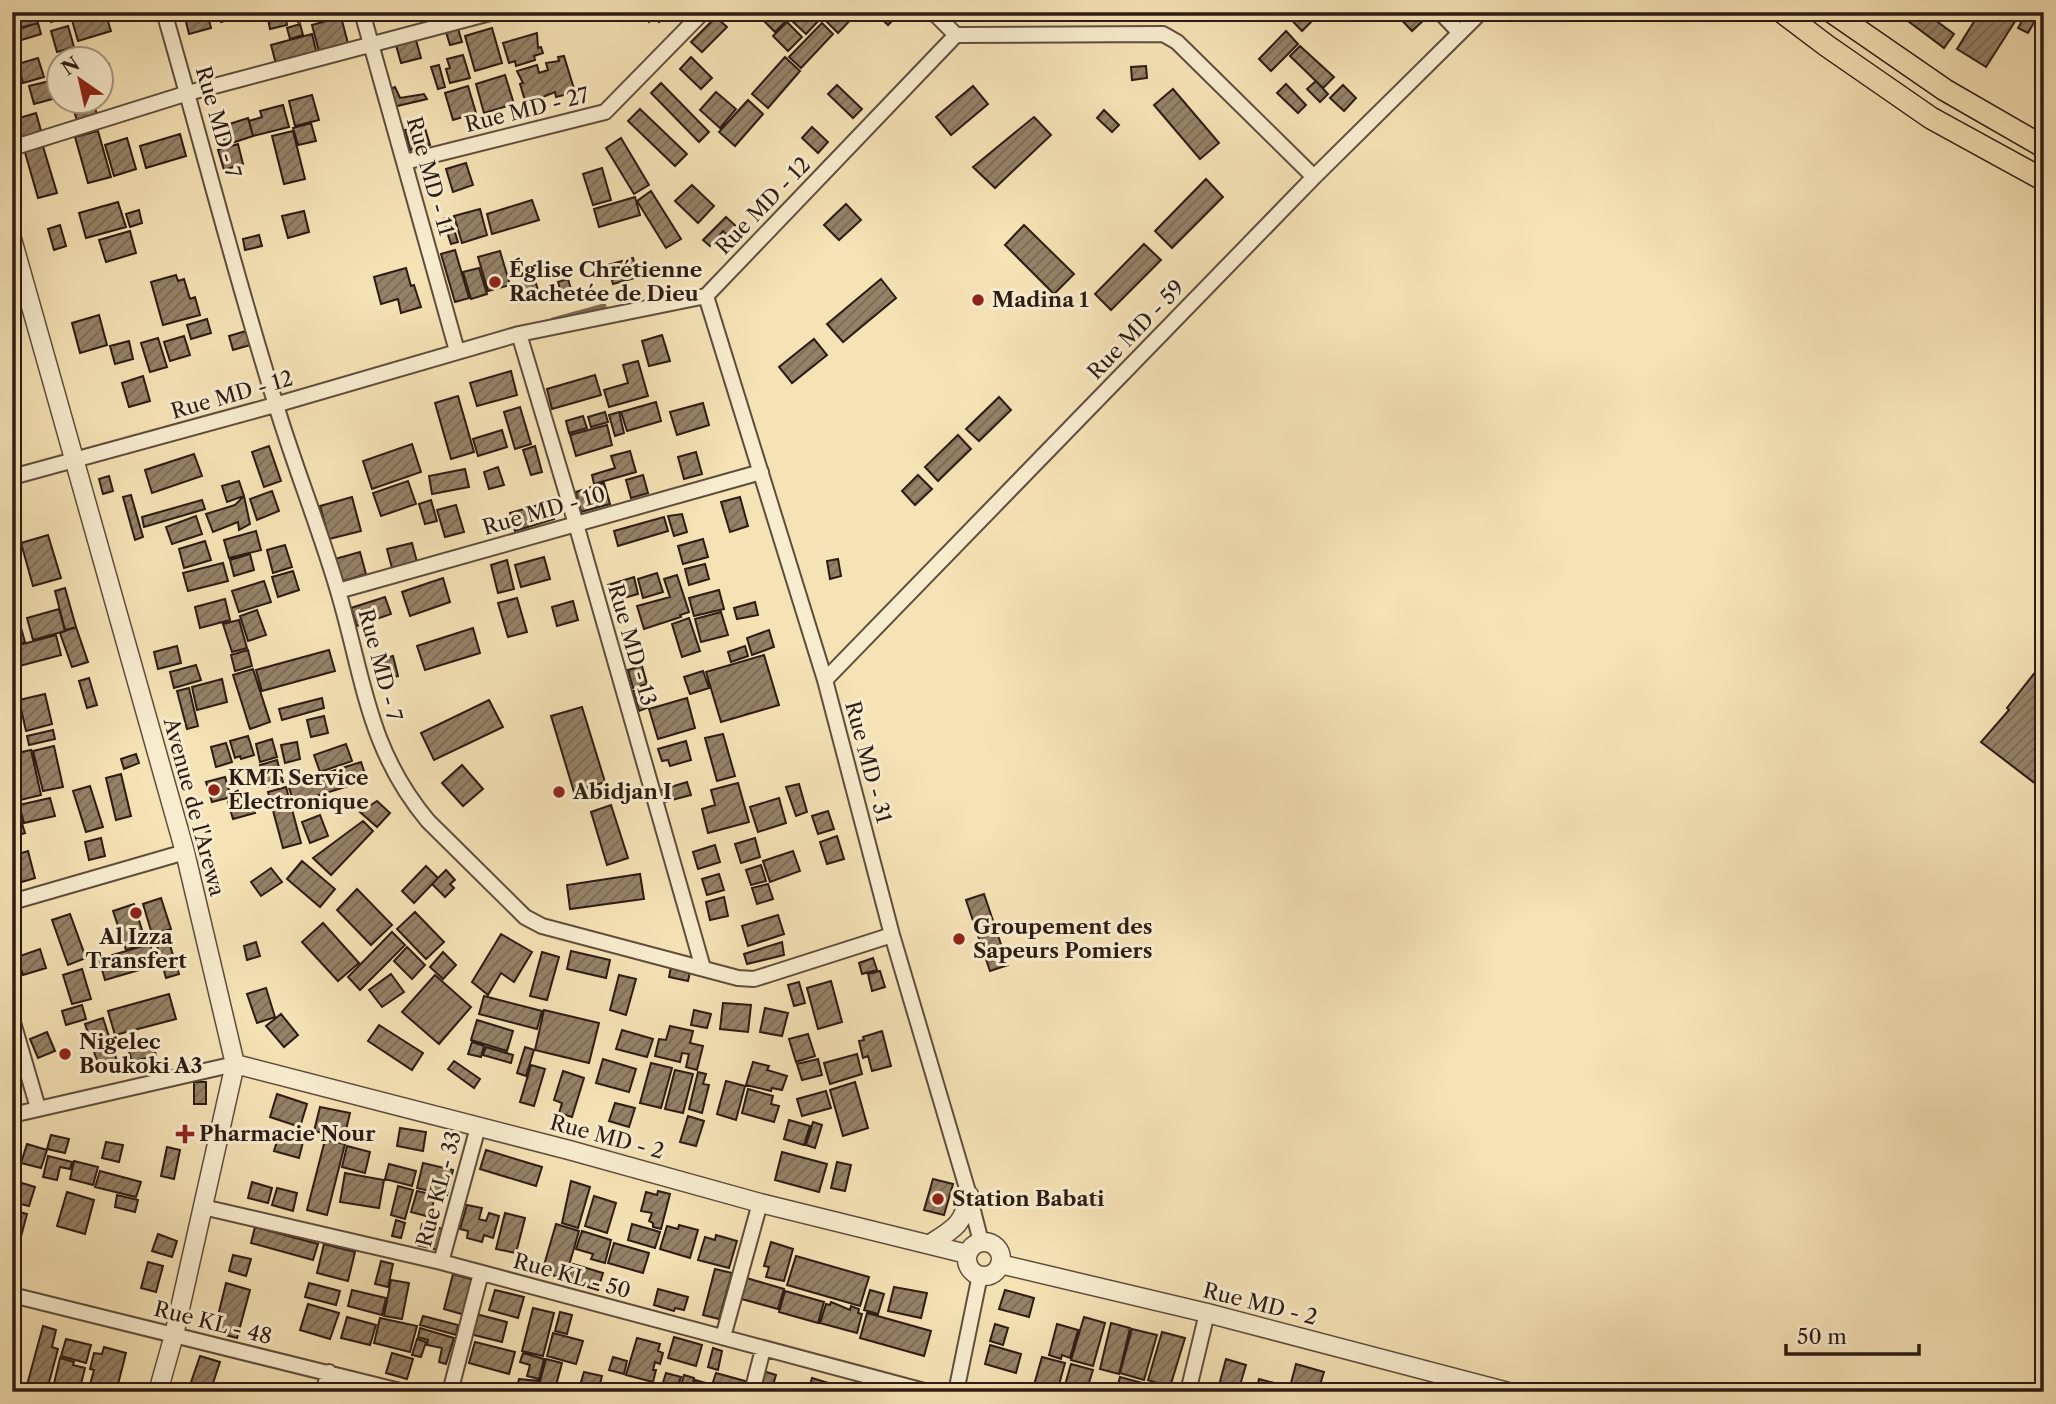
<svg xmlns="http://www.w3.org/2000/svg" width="2056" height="1404" viewBox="0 0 2056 1404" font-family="'Libre Caslon Text',serif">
<defs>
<pattern id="building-hatch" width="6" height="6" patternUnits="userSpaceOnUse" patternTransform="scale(1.75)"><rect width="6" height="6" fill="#958268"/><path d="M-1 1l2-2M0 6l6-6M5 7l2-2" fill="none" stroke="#7a6a54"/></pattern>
</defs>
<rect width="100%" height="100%" fill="#f5e2b5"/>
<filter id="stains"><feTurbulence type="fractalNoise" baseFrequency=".00286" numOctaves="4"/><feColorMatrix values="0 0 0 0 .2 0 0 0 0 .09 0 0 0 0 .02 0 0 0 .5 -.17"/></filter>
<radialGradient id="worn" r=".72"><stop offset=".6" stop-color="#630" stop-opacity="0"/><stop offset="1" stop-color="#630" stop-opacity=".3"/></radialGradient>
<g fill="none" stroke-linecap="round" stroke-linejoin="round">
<!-- stream -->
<path stroke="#7c6a54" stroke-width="5" d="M553,320L604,306"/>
</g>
<!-- building -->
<path fill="url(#building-hatch)" stroke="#2d1b14" stroke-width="2" d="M12,12H34L38,23L12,30Z
M48,12H66L67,17L51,22Z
M100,12H105L111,31L78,41L72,20Z
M207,12L211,28L189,34L185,18Z
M218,12H248L249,14L221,22Z
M295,12H316L317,17L298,22Z
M430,12H452L454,18L433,24Z
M640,12H669L659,22L654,17L649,22Z
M767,12H779L787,20L775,32L761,18Z
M800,12H815L821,18L806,34L792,21Z
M833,12H858L838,33L825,20Z
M874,12H895L898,15L888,25Z
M1284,12H1309L1315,18L1302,31Z
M1394,12H1420L1426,18L1412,31Z
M1896,12H1933L1931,17L1954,34L1944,48Z
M1980,12H2021L1986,67L1957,49Z
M2027,12H2040L2028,33L2018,28Z
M285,14L287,25L270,29L268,19Z
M341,17L349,47L320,55L312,25Z
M716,17L727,27L702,52L691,42Z
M787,22L802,37L788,51L773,36Z
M38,23L41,34L12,43V31Z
M822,23L833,34L801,68L789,57Z
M300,24L303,35L290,39L287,28Z
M457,25L462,42L450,45L445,29Z
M68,26L74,47L57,52L51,31Z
M492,28L502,63L475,71L465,36Z
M1286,31L1298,44L1271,71L1259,59Z
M537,33L538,48L541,47L543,53L534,56L535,60L516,66L515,61L509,63L503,43Z
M312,34L317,54L276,64L271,45Z
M416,40L421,58L401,63L396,45Z
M1300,46L1334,77L1323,88L1290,56Z
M463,55L470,78L450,83L446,69L450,68L447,59Z
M564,56L575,92L556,97L555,92L526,104L520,84L523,83L517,71L537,65L539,73L548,70L546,63L559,61L558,57Z
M691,57L712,78L701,89L680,69Z
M785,57L800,71L768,108L752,94Z
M38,58L44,77L23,83L18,64Z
M109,64L113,82L102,85V66Z
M439,65L445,87L438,89L431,67Z
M1146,66L1147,78L1132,80L1131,67Z
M505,75L514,104L484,113L476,84Z
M54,80L60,97L34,104L29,86Z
M1316,81L1328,94L1320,102L1307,89Z
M661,83L709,132L699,142L651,93Z
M1286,84L1306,105L1298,113L1277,93Z
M837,85L862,109L853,118L828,94Z
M1343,85L1356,98L1344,111L1330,98Z
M468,86L476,113L453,120L445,93Z
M973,86L988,104L951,135L936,117Z
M395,87L400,98L424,94L427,99L393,107L390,89Z
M1173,89L1219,143L1200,159L1154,105Z
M716,92L736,109L720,128L700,110Z
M312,95L319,120L295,126L289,101Z
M748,100L763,114L735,146L719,132Z
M283,105L289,127L253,136L249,121L262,117L260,111Z
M95,108L98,118L78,124L75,114Z
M640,109L687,154L675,166L628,121Z
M1104,110L1119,125L1112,132L1097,118Z
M36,113L42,134L22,140L16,119Z
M1034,117L1051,135L995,188L973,167Z
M248,118L253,136L226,145L220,127Z
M311,123L316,141L298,145L293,128Z
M424,125L430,145L410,150L405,130Z
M812,127L828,142L818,153L802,138Z
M98,131L111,177L88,183L75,137Z
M293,131L305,179L284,184L272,136Z
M180,134L186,156L146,168L140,146Z
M127,138L136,169L114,176L105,145Z
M621,138L649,185L634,194L606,148Z
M42,143L57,193L38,198L24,149Z
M238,144L243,164L224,170L218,150Z
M466,163L473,185L453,192L446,169Z
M602,168L611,200L593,205L583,174Z
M1206,179L1223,197L1172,248L1155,231Z
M692,185L714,206L698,223L675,201Z
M651,191L681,239L666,248L637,201Z
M635,197L640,215L599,227L594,209Z
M532,200L539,220L492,234L487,214Z
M118,202L126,227L86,238L79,213Z
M846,204L861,220L839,240L824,225Z
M480,209L487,235L462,243L454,216Z
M139,210L142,223L130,227L126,214Z
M304,211L309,232L288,238L282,216Z
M450,217L458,242L451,244L443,219Z
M726,217L737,227L729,237L723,231L710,246L703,240Z
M60,225L66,246L54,250L48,229Z
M1024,225L1074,274L1054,294L1005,245Z
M130,231L136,253L106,262L99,240Z
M259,235L262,246L245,250L243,239Z
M1144,244L1161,260L1111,310L1095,294Z
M455,250L469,298L455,302L441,254Z
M500,251L510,285L488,291L478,257Z
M633,258L638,277L613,284L608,265Z
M406,268L411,286L414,285L421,307L401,313L398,299L381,304L374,277Z
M479,268L487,294L471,299L463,272Z
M176,275L178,281L184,279L190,299L195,297L200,315L163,325L151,282Z
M568,279L573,296L563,299L558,282Z
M881,279L896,298L843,342L827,324Z
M535,280L540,297L519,303L514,286Z
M99,315L107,345L80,353L72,323Z
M207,319L211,333L191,339L187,325Z
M246,331L250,345L233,350L229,336Z
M662,335L670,361L649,366L642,341Z
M184,336L190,355L170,361L164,342Z
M158,338L167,367L150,372L141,343Z
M814,339L827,355L792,383L779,367Z
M129,341L133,359L115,364L110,346Z
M638,361L648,396L609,407L604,390L628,383L623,365Z
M511,371L517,395L477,406L470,383Z
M595,375L601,395L552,409L547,389Z
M143,376L150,401L129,407L122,383Z
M458,396L474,452L451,459L435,403Z
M999,397L1011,410L979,441L966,429Z
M656,402L661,421L627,431L621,412Z
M703,403L709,425L677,435L670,412Z
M520,407L531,444L515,449L504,412Z
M605,412L608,422L591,427L588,417Z
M619,412L624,433L615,436L609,415Z
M583,416L587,428L569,433L566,421Z
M607,425L612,445L576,456L570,435Z
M502,430L507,447L478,456L473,439Z
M958,435L971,449L938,481L925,467Z
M412,444L421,472L372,489L363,461Z
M269,446L281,481L264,487L252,452Z
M535,446L542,472L531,475L523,450Z
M630,451L636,472L594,484L592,475L615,468L611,456Z
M696,452L702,474L684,479L678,457Z
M194,454L202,476L152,493L145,470Z
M498,467L504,485L489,489L484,472Z
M465,469L469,487L432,494L429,476Z
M643,475L648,493L631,498L626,480Z
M918,475L932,489L915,505L902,491Z
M109,476L113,491L103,494L99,479Z
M239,481L244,496L227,502L222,486Z
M408,481L416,504L381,516L373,493Z
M604,483L610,504L581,512L576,492Z
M272,491L279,511L257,520L250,499Z
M131,495L143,537L135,540L123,497Z
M244,496L250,524L239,530L238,522L213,532L206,514L235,505Z
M352,497L361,531L329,539L320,506Z
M740,497L748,526L730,532L721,502Z
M202,500L205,509L144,527L142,517Z
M431,500L437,521L425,524L419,504Z
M549,502L554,519L515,531L510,513Z
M456,505L464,532L445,537L437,510Z
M682,514L687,532L674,536L668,516Z
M196,516L202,534L172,544L166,527Z
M664,517L668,531L618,546L614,531Z
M256,531L261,550L229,558L224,540Z
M48,535L61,578L33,586L21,543Z
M703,539L708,557L683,564L678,546Z
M205,541L211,560L184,568L179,549Z
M412,543L417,562L392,568L387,549Z
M285,545L292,567L273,573L267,550Z
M360,552L366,574L341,582L335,559Z
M250,554L254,570L234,576L230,560Z
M544,557L550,579L521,587L515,565Z
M838,559L841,576L830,579L827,561Z
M507,560L514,589L498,593L491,565Z
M223,563L228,581L188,591L183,573Z
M705,564L709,579L689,585L685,569Z
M293,571L299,590L278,597L272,577Z
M657,573L663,592L643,598L638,579Z
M677,575L689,612L680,615L681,617L644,629L637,606L670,597L664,579Z
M634,577L638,594L613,601L608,585Z
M443,578L450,602L410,616L402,592Z
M264,581L271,602L239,612L232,591Z
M65,588L76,627L65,630L55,591Z
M719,590L724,609L694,616L689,598Z
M12,596L25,642L12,645Z
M385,597L391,614L357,626L351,608Z
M517,598L527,632L508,637L498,603Z
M225,599L230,620L200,628L195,607Z
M573,601L578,620L557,626L552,607Z
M755,602L758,615L737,619L734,608Z
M59,609L65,631L33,640L27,618Z
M257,610L266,635L248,641L240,616Z
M721,612L728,635L701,642L695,619Z
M689,618L700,651L682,657L672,624Z
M239,620L247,648L232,652L223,624Z
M76,627L88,662L72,667L60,633Z
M473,628L480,653L425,670L417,646Z
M769,630L774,647L752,655L747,638Z
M56,635L61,655L12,668V647Z
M177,646L181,663L158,669L154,652Z
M745,646L748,656L731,662L728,652Z
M248,650L252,666L235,671L231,655Z
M329,650L335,671L262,691L256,670Z
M764,655L779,705L721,722L706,672Z
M393,656L398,676L380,681L374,661Z
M2044,661V785L2041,788L1981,742L2009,710L2007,708Z
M196,665L201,680L174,688L170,672Z
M642,666L647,684L633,688L628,670Z
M253,669L270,722L250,729L233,675Z
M703,671L709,688L690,694L684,677Z
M89,678L97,705L87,708L79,681Z
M222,679L227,702L197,710L192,687Z
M189,688L198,726L187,729L177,691Z
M641,689L647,708L639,711L633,691Z
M45,694L52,724L26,731L19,700Z
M322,698L324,708L282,720L279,709Z
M687,698L695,728L658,739L649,709Z
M489,700L503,727L434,760L421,733Z
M582,707L605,782L574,792L551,716Z
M324,716L328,733L311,737L307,720Z
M53,730L55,739L29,745L27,736Z
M723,734L735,776L717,781L705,738Z
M248,736L254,755L241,759L240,756L235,758L230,741Z
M272,739L277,757L260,762L256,744Z
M686,741L691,760L670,766L668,760L662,761L658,749Z
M297,742L300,759L285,763L281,745Z
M226,743L232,762L216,767L211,747Z
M346,744L352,761L320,772L314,755Z
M54,746L63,787L43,791L33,751Z
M31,750L41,795L20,800L12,766V754Z
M136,754L139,763L124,769L121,759Z
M277,760L283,782L266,787L260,765Z
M361,762L367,780L294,803L288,785Z
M462,765L483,789L463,806L442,783Z
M121,774L131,816L116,820L106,778Z
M225,777L231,797L212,802L206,782Z
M687,782L691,795L664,802L661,790Z
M738,783L749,822L708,833L702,809L715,805L711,790Z
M799,784L807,812L796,816L786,787Z
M90,786L103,827L86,832L73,791Z
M286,787L301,843L283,848L268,792Z
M250,795L255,813L233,819L228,802Z
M50,798L55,816L24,823L19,805Z
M779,798L786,823L758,832L750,807Z
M377,801L390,813L377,827L360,812Z
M611,805L628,858L607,865L591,812Z
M17,807L25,833L12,837V809Z
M828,811L834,829L818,834L812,816Z
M320,815L328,836L310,843L302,822Z
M363,821L373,831L331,875L313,858Z
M837,836L844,859L827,864L820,842Z
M101,838L105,856L89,860L85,842Z
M755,838L760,857L741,863L735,844Z
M715,845L720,862L698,869L693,852Z
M28,851L35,878L15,884L12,874V856Z
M793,851L800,871L770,882L763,861Z
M302,861L335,889L320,907L287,879Z
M761,865L766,881L751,885L746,870Z
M426,866L438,878L414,903L402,891Z
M271,868L282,882L261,896L251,882Z
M446,870L455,880L450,884L454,888L445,897L432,884Z
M640,874L644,899L570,909L567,885Z
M719,874L724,890L707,895L702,879Z
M768,884L773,899L757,904L752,888Z
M357,889L392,925L371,945L337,910Z
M984,894L1008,965L990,971L966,900Z
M724,897L728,916L710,920L706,902Z
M161,898L171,929L152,934L143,904Z
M134,904L146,943L126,950L113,911Z
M415,912L444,942L426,959L397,929Z
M70,914L86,958L68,965L52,920Z
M778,915L784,934L748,946L742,926Z
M323,923L359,963L338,981L302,942Z
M392,932L405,945L360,990L348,977Z
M501,934L532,952L514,982L501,973L488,995L472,982Z
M168,939L179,974L166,978L156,942Z
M256,942L260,956L247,960L244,946Z
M782,942L784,955L747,964L744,954Z
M150,944L156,965L105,980L99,959Z
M407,947L425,965L412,979L394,961Z
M40,949L46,968L23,975L17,957Z
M571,951L610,960L606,978L567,969Z
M443,952L456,965L443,979L430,967Z
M542,952L559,957L547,1000L530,996Z
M873,958L877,970L862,974L859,963Z
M671,967L690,972L688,981L669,977Z
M82,969L91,999L72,1004L63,975Z
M880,971L885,987L872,991L868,974Z
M391,974L404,992L382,1007L369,990Z
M435,975L471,1007L439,1044L402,1012Z
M619,975L636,979L626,1015L610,1010Z
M831,981L842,1022L818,1029L807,988Z
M799,982L805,1003L794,1006L788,985Z
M266,988L275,1017L257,1023L247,994Z
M169,994L176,1019L115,1035L108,1011Z
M484,996L542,1011L537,1029L479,1014Z
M723,1003L751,1005L748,1032L720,1029Z
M82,1005L86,1019L66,1025L62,1011Z
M765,1008L788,1013L782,1036L760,1032Z
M544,1010L599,1023L589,1063L535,1050Z
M694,1010L711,1014L707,1028L691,1025Z
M281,1014L298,1035L284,1047L266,1026Z
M103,1018L117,1061L99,1067L85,1024Z
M477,1020L513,1031L507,1051L471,1040Z
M379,1025L423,1053L412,1070L368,1041Z
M670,1026L693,1031L690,1043L703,1046L697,1070L686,1067L689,1054L682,1053L680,1062L655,1056L659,1039L666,1040Z
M622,1030L653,1039L647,1057L616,1049Z
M882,1031L891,1066L872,1071L868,1056L863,1058L859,1041L864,1040L863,1037Z
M47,1032L55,1051L38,1058L30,1039Z
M808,1034L815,1056L796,1062L789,1039Z
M151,1038L156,1055L132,1062L127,1045Z
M472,1042L484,1046L481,1057L468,1054Z
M486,1047L513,1055L511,1063L483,1055Z
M525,1047L534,1050L526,1076L517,1073Z
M857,1054L862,1074L830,1084L824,1063Z
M603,1059L636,1069L629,1092L596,1083Z
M818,1059L822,1075L802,1080L797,1064Z
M454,1061L480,1079L474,1088L448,1069Z
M753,1062L769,1066L767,1070L787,1076L782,1090L772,1088L771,1091L746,1085Z
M651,1063L672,1068L661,1108L640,1103Z
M531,1065L545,1069L534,1106L520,1102Z
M675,1070L693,1074L683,1113L665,1109Z
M563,1071L584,1078L572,1117L559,1113L562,1103L554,1100Z
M698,1072L706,1074L703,1084L709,1085L702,1113L689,1109Z
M726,1081L745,1086L736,1120L717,1114Z
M194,1082H206V1104H194Z
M855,1082L868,1128L843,1136L830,1090Z
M748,1089L773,1096L771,1104L779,1106L774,1122L742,1113Z
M826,1091L831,1108L802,1116L797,1099Z
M277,1094L307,1104L300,1127L270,1117Z
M615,1103L635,1108L629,1127L609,1121Z
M320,1107L350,1113L344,1138L314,1131Z
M688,1116L704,1121L696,1146L680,1142Z
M789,1120L810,1126L804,1145L784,1139Z
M813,1122L822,1125L815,1148L806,1145Z
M400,1128L426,1132L423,1151L397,1146Z
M51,1135L69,1139L65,1153L47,1149Z
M279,1135L303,1142L299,1158L274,1151Z
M325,1140L345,1144L327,1215L307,1210Z
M106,1142L123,1145L119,1162L102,1158Z
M27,1144L47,1150L41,1168L21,1163Z
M347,1146L370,1152L365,1173L342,1167Z
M167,1147L180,1150L174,1179L161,1176Z
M486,1150L542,1167L536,1186L480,1169Z
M782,1152L827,1164L819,1192L775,1180Z
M48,1156L72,1162L70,1169L60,1167L57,1180L43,1177Z
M74,1161L98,1167L93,1185L70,1179Z
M837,1162L851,1165L845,1191L831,1188Z
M423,1163L453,1170L447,1195L417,1188Z
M389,1164L416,1171L412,1186L385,1179Z
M100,1171L141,1182L136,1197L95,1187Z
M345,1173L384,1180L379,1208L340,1202Z
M933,1179L953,1184L944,1215L924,1210Z
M12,1180L35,1187L29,1206L12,1202Z
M571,1181L590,1187L578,1228L562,1223Z
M252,1182L272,1188L268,1203L248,1198Z
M398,1186L413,1190L405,1219L391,1215Z
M277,1188L297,1193L293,1211L272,1205Z
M417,1191L435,1195L430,1217L411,1212Z
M658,1191L670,1194L661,1229L653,1227V1223L649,1221L652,1213L641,1211L646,1192L657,1195Z
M67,1192L94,1200L85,1234L57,1226Z
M117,1195L138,1200L135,1212L115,1207Z
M594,1196L616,1203L607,1233L585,1226Z
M467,1205L482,1208L479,1219L486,1221L489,1213L499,1216L493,1238L484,1235L482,1242L467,1238L468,1231L460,1229Z
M12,1210L27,1214L16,1255L12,1254Z
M505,1213L525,1218L516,1253L496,1249Z
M396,1220L405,1223L401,1238L392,1236Z
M422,1224L443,1229L438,1250L417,1245Z
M556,1224L579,1231L565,1279L542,1272Z
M632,1224L660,1232L655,1248L628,1240Z
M679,1225L698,1230L690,1258L660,1249L667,1226L678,1229Z
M255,1227L318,1244L313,1260L251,1243Z
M582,1231L611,1240L605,1263L591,1259L593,1254L576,1249Z
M158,1234L177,1241L172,1257L152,1251Z
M716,1235L737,1241L729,1268L698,1260L705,1237L715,1240Z
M771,1242L793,1249L784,1281L766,1277L769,1267L764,1266Z
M614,1243L649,1253L643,1273L608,1263Z
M324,1244L355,1252L348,1281L317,1273Z
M233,1255L251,1259L246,1276L229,1271Z
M796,1256L869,1277L860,1306L787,1285Z
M381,1261L393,1264L388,1287L375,1284Z
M148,1262L163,1266L156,1292L141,1288Z
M573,1264L603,1273L598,1290L568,1281Z
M715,1269L732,1273L719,1319L703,1315Z
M453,1274L474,1280L465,1315L444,1309Z
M743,1277L784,1289L778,1309L738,1298Z
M391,1280L409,1283L402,1319L384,1316Z
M226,1283L250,1290L237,1338L214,1332Z
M309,1283L340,1291L336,1305L305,1297Z
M894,1287L927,1293L921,1318L888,1311Z
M658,1289L688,1297L684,1310L675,1308L674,1311L654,1305Z
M352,1290L386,1298L382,1315L348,1306Z
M495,1290L524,1297L518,1318L489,1310Z
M870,1290L884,1294L878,1314L864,1310Z
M1005,1290L1034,1298L1029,1317L999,1309Z
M785,1291L824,1302L818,1323L779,1312Z
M831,1302L850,1310L851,1306L859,1309L858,1313L862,1314L857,1333L820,1323L826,1304L830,1305Z
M308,1304L339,1313L330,1339L300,1330Z
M533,1308L554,1313L543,1356L522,1351Z
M560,1312L572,1315L567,1334L555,1331Z
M867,1313L931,1331L924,1356L860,1338Z
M476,1314L507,1322L502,1342L470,1334Z
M423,1316L458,1325L456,1335L420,1325Z
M347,1317L376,1325L370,1345L341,1338Z
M1084,1317L1105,1323L1093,1366L1071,1360Z
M380,1318L417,1326L410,1352L374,1343Z
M1111,1323L1130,1328L1119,1374L1100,1369Z
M995,1324L1008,1328L1003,1345L990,1341Z
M1057,1324L1078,1330L1070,1358L1062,1355L1061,1359L1049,1355Z
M43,1326L56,1330L52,1347L58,1349L47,1390L27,1385Z
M420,1328L454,1338L446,1364L439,1362L442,1348L427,1345L428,1340L418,1337Z
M1132,1329L1157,1335L1144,1380L1120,1373Z
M1162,1332L1185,1338L1170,1387L1148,1380Z
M553,1333L583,1341L576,1364L547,1356Z
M674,1337L702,1345L696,1366L668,1358Z
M637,1338L660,1344L658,1351L663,1353L660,1364L655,1362L653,1370H656L653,1382L626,1375Z
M66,1339L91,1345L86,1363L61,1356Z
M417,1339L426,1342L421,1357L412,1355Z
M475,1342L515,1352L509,1374L469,1363Z
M990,1345L1021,1354L1016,1373L985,1364Z
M104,1347L126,1353L116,1392H88L94,1370L90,1369L94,1353L102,1354Z
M713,1348L722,1351L718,1370L708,1367Z
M392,1353L413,1359L407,1379L386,1373Z
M523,1353L544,1359L539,1379L527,1376L530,1365L520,1362Z
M200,1356L220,1362L210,1392L189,1388Z
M613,1357L627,1361L624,1374L609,1370Z
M1042,1357L1065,1363L1057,1392H1032Z
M60,1358L74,1362L73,1365L85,1368L79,1392H52Z
M546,1359L562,1363L555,1389L539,1385Z
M1226,1359L1246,1365L1238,1392L1218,1389Z
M1071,1364L1093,1370L1086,1392H1063Z
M1296,1364L1324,1372L1318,1391L1291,1383Z
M763,1371L776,1375L771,1392H757Z
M584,1372L602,1376L598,1392H578Z
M666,1373L681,1377L676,1392L661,1389Z
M716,1373L745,1381L743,1390L713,1382Z
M684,1375L694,1378L691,1392H679Z
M1120,1377L1142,1383L1139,1392H1116Z
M812,1378L838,1386L837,1392H808Z
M519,1379L539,1381L536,1392H516Z
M1259,1379L1278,1384L1276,1392H1256Z
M695,1380L738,1392H692Z"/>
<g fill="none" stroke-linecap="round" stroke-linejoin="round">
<defs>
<path id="minor" d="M164,12C202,143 235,275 276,405C295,468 320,529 338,591C364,678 367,748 428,821L525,917L542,926L738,978L754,979L770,974L892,935
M362,12L457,351
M933,12L956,35
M1440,12L1460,33
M12,148L188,93L494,12
M405,162L605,112L703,12
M706,296L825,680L892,935L969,1195L981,1242
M519,334L576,524L703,968
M12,477L275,405L519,334L706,296L956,35L1163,34L1177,42L1314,177
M338,591L761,472
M825,680L1314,177L1481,12
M12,902L185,852
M12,1019L38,1108
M12,1115L235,1064
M203,1207L441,1262L928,1392
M441,1262L478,1127
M12,1295L404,1392
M723,1337L760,1203
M323,1392L329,1372
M450,1392L481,1273
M752,1392L763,1349
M956,1392L980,1275
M1188,1392L1207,1313"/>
<path id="tertiary" d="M12,239L185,852L235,1064L174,1335L158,1392
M235,1064L569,1150L760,1203L967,1254
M967 1259a17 17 0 1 1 34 0a17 17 0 1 1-34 0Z
M930,1244C954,1229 964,1224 969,1195
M1000,1264L1207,1313L1508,1392"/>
<path id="primary" d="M1782,12L1827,46L1931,118L2044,180
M1832,12L1945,90L2044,147"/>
</defs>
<!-- minor casing -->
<use href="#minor" stroke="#5f4d3c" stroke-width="18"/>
<!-- tertiary casing -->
<use href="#tertiary" stroke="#5f4d3c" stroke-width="21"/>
<!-- primary casing -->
<use href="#primary" stroke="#2d1b14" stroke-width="24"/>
<!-- minor -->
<use href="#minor" stroke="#f8eccf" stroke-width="14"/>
<!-- tertiary -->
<use href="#tertiary" stroke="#f8eccf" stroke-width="18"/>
<!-- primary -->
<use href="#primary" stroke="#f5e2b5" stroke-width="21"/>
</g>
<!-- markers -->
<g fill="#8f2418" stroke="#f8eccf" stroke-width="2.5">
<circle cx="495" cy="282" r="7"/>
<circle cx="978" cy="300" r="7"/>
<circle cx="214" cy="790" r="7"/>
<circle cx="559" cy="792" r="7"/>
<circle cx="136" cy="913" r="7"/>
<circle cx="959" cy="939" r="7"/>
<circle cx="65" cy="1054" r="7"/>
<path d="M181.5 1123.5h7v7h7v7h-7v7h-7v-7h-7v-7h7z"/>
<circle cx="938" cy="1199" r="7"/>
</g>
<g text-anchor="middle" stroke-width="6" stroke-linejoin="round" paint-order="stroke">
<!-- street labels -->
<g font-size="21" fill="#2d1b14" stroke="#f8eccf">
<text transform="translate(527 110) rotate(-14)" y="7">Rue MD - 27</text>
<text transform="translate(218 122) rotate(74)" y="7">Rue MD - 7</text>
<text transform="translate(430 176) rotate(74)" y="7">Rue MD - 11</text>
<text transform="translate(763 206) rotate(-46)" y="7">Rue MD - 12</text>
<text transform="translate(1136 330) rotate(-46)" y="7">Rue MD - 59</text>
<text transform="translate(232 395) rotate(-16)" y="7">Rue MD - 12</text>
<text transform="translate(544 511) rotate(-16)" y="7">Rue MD - 10</text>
<text transform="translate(632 645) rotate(74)" y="7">Rue MD - 13</text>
<text transform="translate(380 665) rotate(75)" y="7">Rue MD - 7</text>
<text transform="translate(868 762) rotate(75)" y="7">Rue MD - 31</text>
<text transform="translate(194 807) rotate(75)" y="7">Avenue de l'Arewa</text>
<text transform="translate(607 1137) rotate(15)" y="7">Rue MD - 2</text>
<text transform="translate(439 1189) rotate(-75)" y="7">Rue KL - 33</text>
<text transform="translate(572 1276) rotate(15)" y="7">Rue KL - 50</text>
<text transform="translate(1260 1304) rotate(14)" y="7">Rue MD - 2</text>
<text transform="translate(213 1323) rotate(14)" y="7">Rue KL - 48</text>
</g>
<!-- poi labels -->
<g font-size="21" font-weight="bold" fill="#2d1b14" stroke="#f8eccf" text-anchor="start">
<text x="509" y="277">Église Chrétienne<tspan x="509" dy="24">Rachetée de Dieu</tspan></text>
<text x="992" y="307">Madina 1</text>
<text x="228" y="785">KMT Service<tspan x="228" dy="24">Électronique</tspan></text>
<text x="573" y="799">Abidjan I</text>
<text x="973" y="934">Groupement des<tspan x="973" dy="24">Sapeurs Pomiers</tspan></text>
<text x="136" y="944" text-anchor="middle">Al Izza<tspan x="136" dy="24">Transfert</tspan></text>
<text x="79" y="1049">Nigelec<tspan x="79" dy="24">Boukoki A3</tspan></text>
<text x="199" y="1141">Pharmacie Nour</text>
<text x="952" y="1206">Station Babati</text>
</g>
</g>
<!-- margin -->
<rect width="2056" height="1404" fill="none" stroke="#f5e2b5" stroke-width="42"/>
<rect x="14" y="14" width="2028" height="1376" fill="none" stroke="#2d1b14" stroke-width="3.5"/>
<rect x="21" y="21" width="2014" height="1362" fill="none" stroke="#2d1b14" stroke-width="2"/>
<!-- north arrow -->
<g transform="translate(80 80) rotate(326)"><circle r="33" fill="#f8eccf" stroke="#a79884" stroke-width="2"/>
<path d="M0-5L12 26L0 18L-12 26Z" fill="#8f2418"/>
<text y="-10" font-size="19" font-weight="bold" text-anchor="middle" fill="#2d1b14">N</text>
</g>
<!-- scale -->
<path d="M1786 1344v10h133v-10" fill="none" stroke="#2d1b14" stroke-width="3.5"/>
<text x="1797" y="1344" font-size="21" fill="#2d1b14" stroke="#f8eccf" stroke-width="5" paint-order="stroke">50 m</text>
<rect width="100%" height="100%" filter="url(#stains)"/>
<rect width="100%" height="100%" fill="url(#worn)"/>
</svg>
